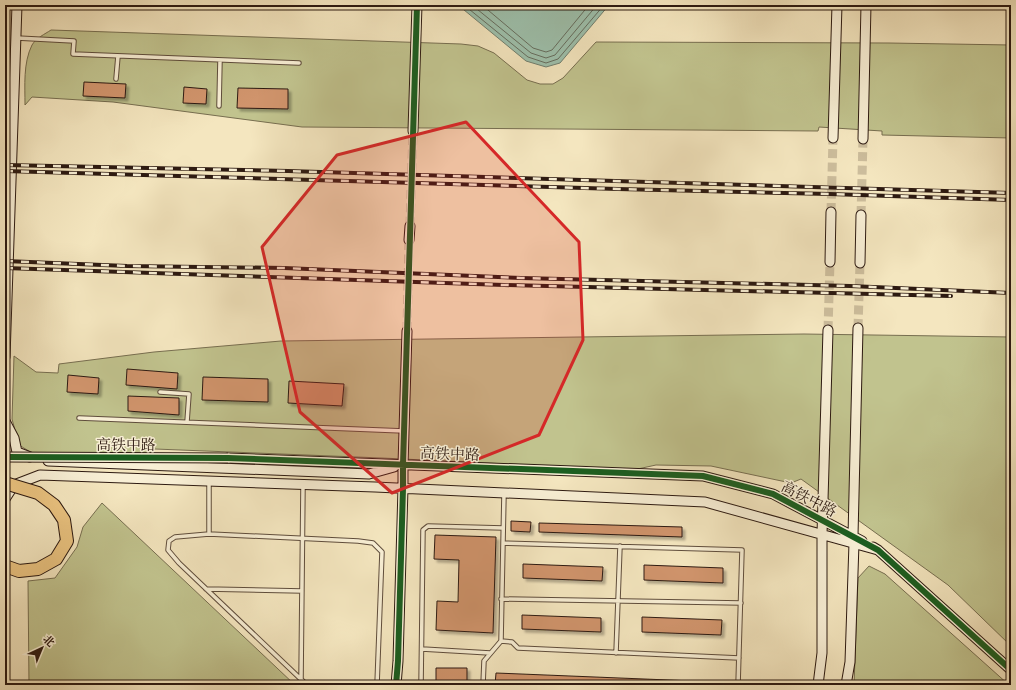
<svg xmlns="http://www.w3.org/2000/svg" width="1016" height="690" viewBox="0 0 1016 690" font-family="'IM FELL English','Noto Serif SC',serif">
<defs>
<filter id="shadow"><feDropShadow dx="3" dy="3" stdDeviation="1" flood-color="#0004"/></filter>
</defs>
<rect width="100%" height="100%" fill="#f4e6bf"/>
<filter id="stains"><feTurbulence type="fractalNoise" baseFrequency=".005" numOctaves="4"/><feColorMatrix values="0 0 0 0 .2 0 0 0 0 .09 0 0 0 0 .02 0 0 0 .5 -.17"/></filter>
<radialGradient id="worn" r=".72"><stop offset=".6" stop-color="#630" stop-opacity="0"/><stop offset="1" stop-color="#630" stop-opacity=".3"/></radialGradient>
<!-- green -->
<path fill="#c1c38e" stroke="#776e50" d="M51,30L461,44L478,46L494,53L527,80L540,84H553L563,78L596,42L889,43L1011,45V138L882,135V131L819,127L818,131L302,127L113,102L32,97L25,105C25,86 23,63 32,45C36,38 45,34 51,30Z
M804,334L1011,337V646L948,585L801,479L791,483L711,466L656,465L633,470L382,458L155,449L149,454L32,453L19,445L12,419L14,356L36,372L58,373L59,364L154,352L281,341Z
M102,503L295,685H29L28,581L55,578L77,547L83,527Z
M869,566L885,574L1009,685H854L858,578Z"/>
<!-- water -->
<path fill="#9dc0ac" stroke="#707e6e" d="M458,5H609L560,63L546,67L526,61Z"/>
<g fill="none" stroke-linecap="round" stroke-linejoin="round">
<!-- shore -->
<path stroke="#656d5e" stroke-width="1" d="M464,5L528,57L546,63L558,59L604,5
M472,5L531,53L546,58L555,55L597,5
M482,5L533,48L546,52L552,50L589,5"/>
</g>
<!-- building -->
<path fill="#d0946c" stroke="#2d1a11" filter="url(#shadow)" d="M84,82L126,84L125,98L83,96Z
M184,87L207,89L206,104L183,103Z
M238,88L288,89V109L237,108Z
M127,369L178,373L177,389L126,385Z
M68,375L99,378L98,394L67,392Z
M203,377L268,379V402L202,400Z
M289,381L344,384L342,406L288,403Z
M128,396L179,398V415L128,411Z
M511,521L531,522L530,532L511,531Z
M539,523L682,527V537L539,532Z
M435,535L496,537L493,633L436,630L437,601L458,602L459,560L434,559Z
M523,564L603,567L602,581L523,578Z
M644,565L723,568V583L644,580Z
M522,615L601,618V632L522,629Z
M642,617L722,620L721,635L642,632Z
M436,668H467V685H436Z
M496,673L718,682L717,685H495Z"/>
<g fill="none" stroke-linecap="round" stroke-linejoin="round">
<!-- secondary-tunnel -->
<path stroke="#ccbd9c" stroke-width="9" stroke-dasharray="9 4.5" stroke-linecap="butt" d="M831,212L833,138
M861,215L863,139
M410,226L413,131
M858,328L860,263
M828,330L830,262
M407,331L409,240"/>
<defs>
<path id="lane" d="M17,38L74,41L73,54L299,63
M116,79L118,56
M219,106L220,60
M160,392L189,394L187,422
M79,418L404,431
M209,483V534
M503,543L742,550L738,685
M206,589L302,591
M501,599L741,603
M501,641L512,642L518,648L739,658
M422,649L490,653
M616,653L620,546
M301,680L303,486
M307,685L179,563L168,550L169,541L175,537L209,534L358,541L373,543L382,552L377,685
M421,685L423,530L428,526L503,528
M483,685L484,661L501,641L504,494"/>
<path id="secondary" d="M413,131L417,5
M833,138L837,5
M863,139L866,5
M409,240L410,226
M830,262L831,212
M860,263L861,215
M5,357L17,5
M5,421L14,438L17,452L30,457
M228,458L703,476L773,494L862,541
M48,461L369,474L394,467
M5,499L14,485L40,475L375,487L705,502L878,550
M873,547L878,550L1011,670
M396,685L398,661L403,488V465L407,331
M818,685L822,653V534L828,330
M846,685L850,662L854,543L853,536L858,328"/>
</defs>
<!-- lane casing -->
<use href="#lane" stroke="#5f4d3c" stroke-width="5.5"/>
<!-- secondary casing -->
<use href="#secondary" stroke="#2d1a11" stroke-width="11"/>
<!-- lane -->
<use href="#lane" stroke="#f8efd5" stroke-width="3.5"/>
<!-- secondary -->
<use href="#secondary" stroke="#f8efd5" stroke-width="9"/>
<defs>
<path id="rail" d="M5,165L288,171L1011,193
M5,171L618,189L830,194L1011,200
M5,261L127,266L284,268L521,278L850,286L1011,293
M5,268L504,285L951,296"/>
</defs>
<!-- rail casing -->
<use href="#rail" stroke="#2d1a11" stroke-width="4"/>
<!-- rail -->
<use href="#rail" stroke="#f8efd5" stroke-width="2.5" stroke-dasharray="8" stroke-linecap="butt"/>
<defs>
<path id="secondary-bridge" d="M5,457L228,458"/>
<path id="highway-bridge" d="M5,483L38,493L54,505L64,520L67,541L56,559L38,569L19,571L5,566"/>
</defs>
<!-- secondary-bridge casing -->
<use href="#secondary-bridge" stroke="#2d1a11" stroke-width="11" stroke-linecap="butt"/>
<!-- highway-bridge casing -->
<use href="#highway-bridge" stroke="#2d1a11" stroke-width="14" stroke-linecap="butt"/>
<!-- secondary-bridge -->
<use href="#secondary-bridge" stroke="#f8efd5" stroke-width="9"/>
<!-- highway-bridge -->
<use href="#highway-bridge" stroke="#eac380" stroke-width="12"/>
<defs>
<path id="cycleway" d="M5,457L228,458L703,476L773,494L878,550L1011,670
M396,685L398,661L403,488V465L417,5"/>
</defs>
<!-- cycleway casing -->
<use href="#cycleway" stroke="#f8efd5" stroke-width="8"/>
<!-- cycleway -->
<use href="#cycleway" stroke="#1b5e20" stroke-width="6"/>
</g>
<!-- marked area -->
<path fill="#d62828" fill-opacity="0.2" stroke="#d62828" stroke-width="3" stroke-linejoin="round" d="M466,122L579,242L583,340L539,435L392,493L300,412L262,247L337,155Z"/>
<g text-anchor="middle" stroke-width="3" stroke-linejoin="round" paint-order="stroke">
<!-- street labels -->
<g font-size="15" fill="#2d1a11" stroke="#f8efd5">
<text x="126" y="450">高铁中路</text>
<text transform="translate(450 454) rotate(2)" y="5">高铁中路</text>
<text transform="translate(809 499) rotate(27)" y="5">高铁中路</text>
</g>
</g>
<!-- margin -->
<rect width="1016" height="690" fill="none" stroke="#f4e6bf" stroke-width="20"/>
<rect x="6" y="6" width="1004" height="678" fill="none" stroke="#2d1a11" stroke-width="2"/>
<rect x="10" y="10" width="996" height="670" fill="none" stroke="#2d1a11"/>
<!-- north arrow -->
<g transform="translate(42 648) rotate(44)" stroke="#f8efd5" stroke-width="3" paint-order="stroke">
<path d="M0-3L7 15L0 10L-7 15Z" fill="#2d1a11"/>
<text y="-6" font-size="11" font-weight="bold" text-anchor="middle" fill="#2d1a11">北</text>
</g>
<rect width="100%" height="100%" filter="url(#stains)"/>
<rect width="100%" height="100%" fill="url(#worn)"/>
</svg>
